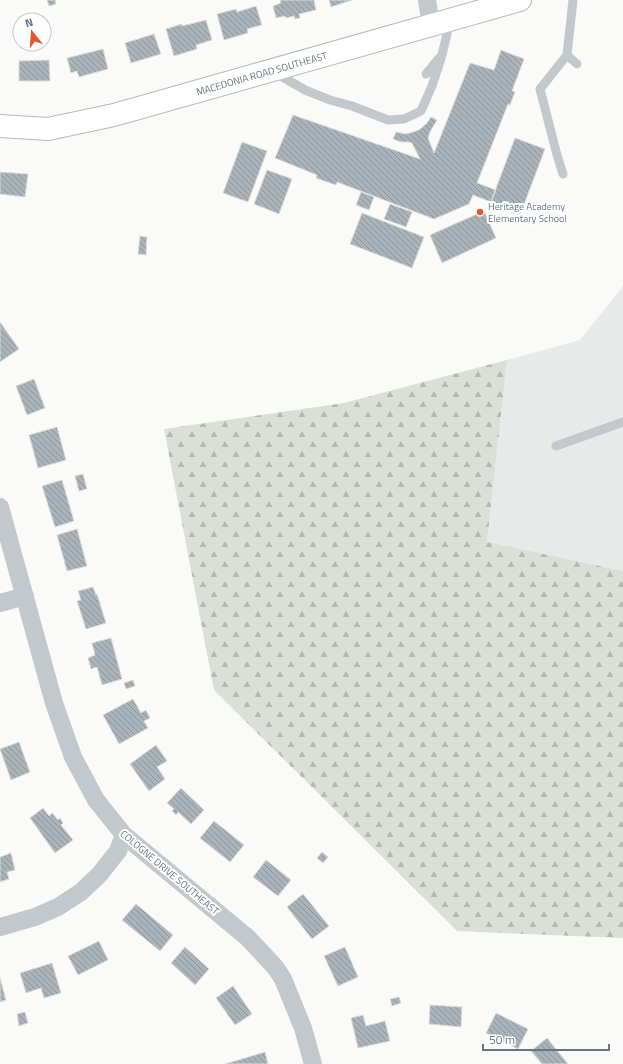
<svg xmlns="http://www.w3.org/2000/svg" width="623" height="1064" viewBox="0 0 623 1064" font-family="'Titillium Web',sans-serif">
<defs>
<pattern id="forest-firs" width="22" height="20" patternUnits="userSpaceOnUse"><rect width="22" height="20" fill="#dadfd7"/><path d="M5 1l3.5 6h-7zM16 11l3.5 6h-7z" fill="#b4b9b4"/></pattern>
<pattern id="building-back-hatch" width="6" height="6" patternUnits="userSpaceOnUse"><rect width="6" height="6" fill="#aab3b9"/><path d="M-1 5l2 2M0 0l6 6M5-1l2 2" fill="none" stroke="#8e969c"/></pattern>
</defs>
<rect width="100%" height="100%" fill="#fafaf8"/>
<!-- built -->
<path fill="#e8e9e9" d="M623,286V571L487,543L507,360L580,340Z"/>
<!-- forest -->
<path fill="url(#forest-firs)" d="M507,360L487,542L623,571V938L457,931L214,690L164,429L344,403Z"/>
<!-- building -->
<path fill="url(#building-back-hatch)" stroke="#dcdcda" d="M47,0H55L56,4L49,6Z
M280,0H314L316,10L299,14L300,18L295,19L294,16L286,18L285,16L276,18L273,6L281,3Z
M329,0H352L331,7Z
M256,6L262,25L247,29L248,33L224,40L217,14L236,9L237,12Z
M206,20L212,40L196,45L197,49L174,56L166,29L182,24V26Z
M154,34L161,54L131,63L125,43Z
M103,49L108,69L79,77L77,71L71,73L67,58Z
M501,50L524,59L512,91L515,92L510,105L508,104L477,183L496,190L491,202L473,195L469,204L434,219L337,182L336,185L316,178L317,175L275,158L293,115L420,159L412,143L408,142H401L393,139L396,132L406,134L413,132L419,130L427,123L431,117L437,120L430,132L428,138L434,153L470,63L494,70Z
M49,60L50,81H19V61Z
M515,138L545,149L520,215L490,204Z
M242,142L267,151L248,202L223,193Z
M267,170L292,179L279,214L254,204Z
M0,172L28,174L25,197L0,194Z
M361,192L374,197L369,210L356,205Z
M390,204L412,212L406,227L384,219Z
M484,211L496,238L442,263L430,235Z
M362,213L424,237L412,268L350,244Z
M140,236L147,237L146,255L138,254Z
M0,322L19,349L0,362Z
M34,379L45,408L27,415L16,386Z
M57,427L66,460L38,468L29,435Z
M83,474L87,489L79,491L75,476Z
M62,480L74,521L55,527L42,486Z
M77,529L87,566L67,571L57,535Z
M93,587L96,595L97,594L106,623L86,629L77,601L81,600L78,591Z
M111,638L122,679L102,685L97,667L91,669L88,658L95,655L92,643Z
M133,680L135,686L126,689L124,683Z
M133,699L141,713L146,710L150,718L144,721L148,728L119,744L103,715Z
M19,742L30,772L11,780L0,749Z
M156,745L167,761L157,767L165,779L149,791L130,764Z
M181,788L204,810L191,824L178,812L176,815L172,811L174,809L167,803Z
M43,808L49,816L52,813L58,820L60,818L63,823L61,825L73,840L55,853L30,818Z
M214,821L244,845L230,862L200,838Z
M322,852L328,857L323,863L317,858Z
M11,853L15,870L7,872L9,879L0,882V857Z
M266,860L291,880L278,896L253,877Z
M303,894L329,926L312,939L287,907Z
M136,904L173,935L160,951L122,920Z
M99,941L108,960L78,975L68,956Z
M185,947L209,969L195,985L171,963Z
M345,947L358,977L338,986L324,956Z
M52,963L61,993L44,998L41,988L26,993L20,973Z
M0,978L6,1000L0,1002Z
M233,986L252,1014L235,1025L216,998Z
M399,997L401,1003L392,1006L390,999Z
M430,1005L462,1007L461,1027L429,1024Z
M25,1012L28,1023L19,1026L17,1014Z
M496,1013L528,1029L518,1049L486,1033Z
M363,1015L366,1026L385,1021L390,1041L358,1048L351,1018Z
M547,1038L568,1064H542L531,1051Z
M265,1052L268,1064H225Z"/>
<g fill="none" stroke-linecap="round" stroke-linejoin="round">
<defs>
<g id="secondary">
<path id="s1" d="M0,126L48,129L114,115L520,0"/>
</g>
</defs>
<!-- secondary casing -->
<use href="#secondary" stroke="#b3babf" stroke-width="24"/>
<!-- lane -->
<path stroke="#c3c8cc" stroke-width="9" d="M567,55L577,64
M274,72L305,90L330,100L352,106L388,120L404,119L421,111L432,86L442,55
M426,74L442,55L450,21
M563,174L557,155L540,89L567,55L573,0
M556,446L623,422"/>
<!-- street -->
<path stroke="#c3c8cc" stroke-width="18" d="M427,0L431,25
M0,507L54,703L73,757L96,800L124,835L248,938L275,967L283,979L303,1028L313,1064
M0,603L25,596
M0,927L35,917L58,907L81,892L99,875L118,851L124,835"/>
<!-- secondary -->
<use href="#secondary" stroke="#fff" stroke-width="22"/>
</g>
<!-- markers -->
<circle fill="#e4572e" stroke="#fff" stroke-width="1.5" cx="480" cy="212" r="4"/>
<g text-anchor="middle" stroke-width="4" stroke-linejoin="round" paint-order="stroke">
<!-- street labels -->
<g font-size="10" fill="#657683" stroke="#fff">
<text dy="4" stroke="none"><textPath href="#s1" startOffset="269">MACEDONIA ROAD SOUTHEAST</textPath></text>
<text transform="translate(170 872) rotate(40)" y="4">COLOGNE DRIVE SOUTHEAST</text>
</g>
<!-- poi labels -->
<g font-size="10" fill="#657683" stroke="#fff" text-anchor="start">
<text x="488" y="210">Heritage Academy<tspan x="488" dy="12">Elementary School</tspan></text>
</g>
</g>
<!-- north arrow -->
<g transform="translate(32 32) rotate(343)"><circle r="19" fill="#ffffff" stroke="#c1c8cd"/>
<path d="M0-3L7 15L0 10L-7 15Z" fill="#e4572e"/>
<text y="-6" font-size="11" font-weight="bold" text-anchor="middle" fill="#657683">N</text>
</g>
<!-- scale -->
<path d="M483 1044v6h126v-6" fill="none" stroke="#657683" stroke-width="2"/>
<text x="489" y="1044" font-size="12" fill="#657683" stroke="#ffffff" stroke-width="3" paint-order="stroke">50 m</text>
</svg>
